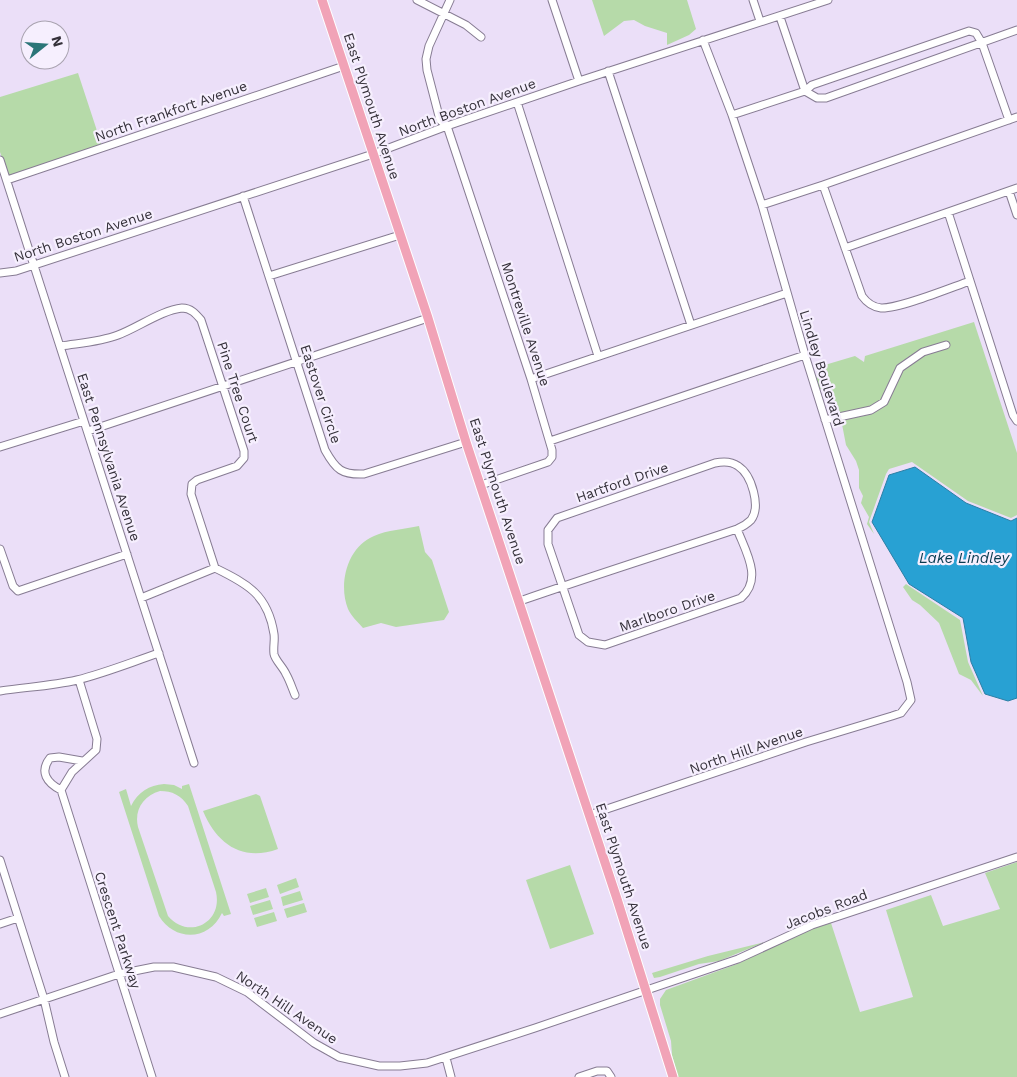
<svg xmlns="http://www.w3.org/2000/svg" width="1017" height="1077" viewBox="0 0 1017 1077" font-family="'Work Sans',sans-serif">
<rect width="100%" height="100%" fill="#ebdff8"/>
<!-- green -->
<path fill="#b6daa9" fill-rule="evenodd" d="M592,0H687L696,29L689,35L667,45V33L645,26L634,20L624,21L604,36Z
M78,73L102,146L11,176L7,174L0,152V97Z
M974,322L1017,453V515L1011,518L968,501L912,462L889,469L886,474L869,522L874,534L867,524L869,517L861,503L863,496L859,488V470L856,461L846,445L841,419L887,404L903,369L924,355L950,347L948,342C926,348 902,354 891,377C888,384 886,396 880,401C870,410 853,411 840,413C837,402 829,391 818,388L816,381L818,367L855,356L864,362L865,356Z
M419,526L425,552L432,560L449,612L444,620L396,627L381,623L363,628C358,622 351,616 348,609C338,584 347,547 374,536C387,530 405,529 419,526Z
M906,584L960,620L968,662L983,696L971,680L959,674L939,623L920,605L912,600L903,587Z
M164,784L174,785L182,789V786L189,784L231,914L224,916L222,913C209,941 175,942 159,916L119,792L126,789L131,806C138,792 149,785 164,784ZM160,791C172,791 181,795 188,806L216,892C223,923 188,940 168,916L138,827C134,810 143,796 160,791Z
M256,794L260,796L278,849C242,862 217,844 203,811Z
M1017,862V1077H678L672,1055L671,1041L660,1005V999L666,990L737,964L811,929L831,923L860,1012L913,997L886,910L931,895L943,926L1000,909L985,873Z
M570,865L594,934L550,949L526,880Z
M296,878L299,887L280,894L277,885Z
M266,888L269,897L250,903L247,894Z
M300,891L303,900L283,906L281,897Z
M270,900L273,909L253,915L250,906Z
M304,903L307,912L287,918L284,909Z
M274,912L277,921L257,927L254,918Z
M765,942L719,961L699,964L660,977L654,978L652,973L708,956Z"/>
<!-- water -->
<path fill="#28a1d3" stroke="#2c7fa5" d="M915,467L966,503L1011,521L1017,518V698L1008,701L985,694L971,662L963,618L909,584L872,522L889,475Z"/>
<g fill="none" stroke-linecap="round" stroke-linejoin="round">
<defs>
<path id="minor" d="M417,0L466,25L481,37
M450,0L429,46L426,59L427,70L440,120L447,126L531,379L552,450V457L548,462L481,485
M552,0L579,81
M753,0L760,21
M780,17L805,91
M608,71L691,325
M805,91L817,98H826L1017,30
M517,102L598,356
M732,115L805,91L812,85L969,31L976,33L982,43L1009,120
M0,160L194,763
M7,180L344,66
M823,185L862,296C867,303 872,307 881,308C899,309 950,288 970,281
M1009,191L1017,215
M243,196L325,450C336,470 342,475 364,474L466,442
M762,205L823,185L1017,117
M948,212L1013,415L1017,421
M845,248L1017,188
M0,273L16,271L373,154L447,126L579,81L828,0
M269,276L400,235
M61,346C80,343 100,342 118,335C137,328 162,310 182,308C191,308 196,314 201,320L244,451V458L237,466L197,480L192,484L191,494L215,568
M531,379L787,293
M825,420L871,410L884,402L900,368L923,352L946,345
M88,431L428,318
M550,441L805,355
M0,447L84,421
M0,549L13,586L18,591L127,554
M215,568C248,584 268,595 274,634C275,640 273,647 274,654C275,660 283,667 286,674C290,681 292,688 295,695
M141,598L215,568
M520,601C592,576 665,553 737,529C742,527 747,524 751,520C761,507 752,475 738,466C731,461 724,461 715,463L557,518L548,530V544L579,635L588,642L605,645L741,598C763,579 746,552 737,529
M79,680L97,739L96,750L72,772L61,790L152,1077
M0,691C26,687 52,686 77,680C105,673 132,662 159,653
M61,790C47,783 39,772 50,758L59,757L82,761
M589,815L806,742L892,716L901,713L911,700L907,682L805,355L762,205L732,115L703,40
M0,860L44,999L54,1042L65,1077
M0,924L18,918
M0,1014L119,974L154,967H173L216,977L247,992L314,1043L339,1057L379,1066H400L427,1063L535,1028L738,959L812,925L1017,857
M446,1058L451,1077
M579,1077L597,1071H607L611,1077"/>
<path id="major" d="M322,0L428,318L466,442L617,899L673,1077"/>
</defs>
<!-- minor casing -->
<use href="#minor" stroke="#877c93" stroke-width="9"/>
<!-- major casing -->
<use href="#major" stroke="#fff" stroke-width="11"/>
<!-- minor -->
<use href="#minor" stroke="#fff" stroke-width="7"/>
<!-- major -->
<use href="#major" stroke="#f1a3b7" stroke-width="9"/>
</g>
<g text-anchor="middle" stroke-width="4.5" stroke-linejoin="round" paint-order="stroke">
<!-- street labels -->
<g font-size="14" fill="#35313a" stroke="#f6effe">
<text transform="translate(372 106) rotate(72)" y="5">East Plymouth Avenue</text>
<text transform="translate(467 107) rotate(-20)" y="5">North Boston Avenue</text>
<text transform="translate(171 111) rotate(-19)" y="5">North Frankfort Avenue</text>
<text transform="translate(83 235) rotate(-18)" y="5">North Boston Avenue</text>
<text transform="translate(526 324) rotate(72)" y="5">Montreville Avenue</text>
<text transform="translate(822 368) rotate(73)" y="5">Lindley Boulevard</text>
<text transform="translate(238 392) rotate(72)" y="5">Pine Tree Court</text>
<text transform="translate(321 394) rotate(72)" y="5">Eastover Circle</text>
<text transform="translate(109 457) rotate(72)" y="5">East Pennsylvania Avenue</text>
<text transform="translate(622 482) rotate(-19)" y="5">Hartford Drive</text>
<text transform="translate(498 491) rotate(72)" y="5">East Plymouth Avenue</text>
<text transform="translate(667 611) rotate(-19)" y="5">Marlboro Drive</text>
<text transform="translate(746 750) rotate(-19)" y="5">North Hill Avenue</text>
<text transform="translate(624 876) rotate(72)" y="5">East Plymouth Avenue</text>
<text transform="translate(826 909) rotate(-21)" y="5">Jacobs Road</text>
<text transform="translate(118 930) rotate(72)" y="5">Crescent Parkway</text>
<text transform="translate(287 1007) rotate(34)" y="5">North Hill Avenue</text>
</g>
<!-- water labels -->
<g font-size="15" font-style="italic" fill="#083a4f" stroke="#f6effe">
<text x="964" y="563">Lake Lindley</text>
</g>
</g>
<!-- north arrow -->
<g transform="translate(45 45) rotate(73)"><circle r="24" fill="#f6effe" stroke="#a9a3b0"/>
<path d="M0-4L9 19L0 12L-9 19Z" fill="#2b7578"/>
<text y="-8" font-size="14" font-weight="bold" text-anchor="middle" fill="#35313a">N</text>
</g>
</svg>
